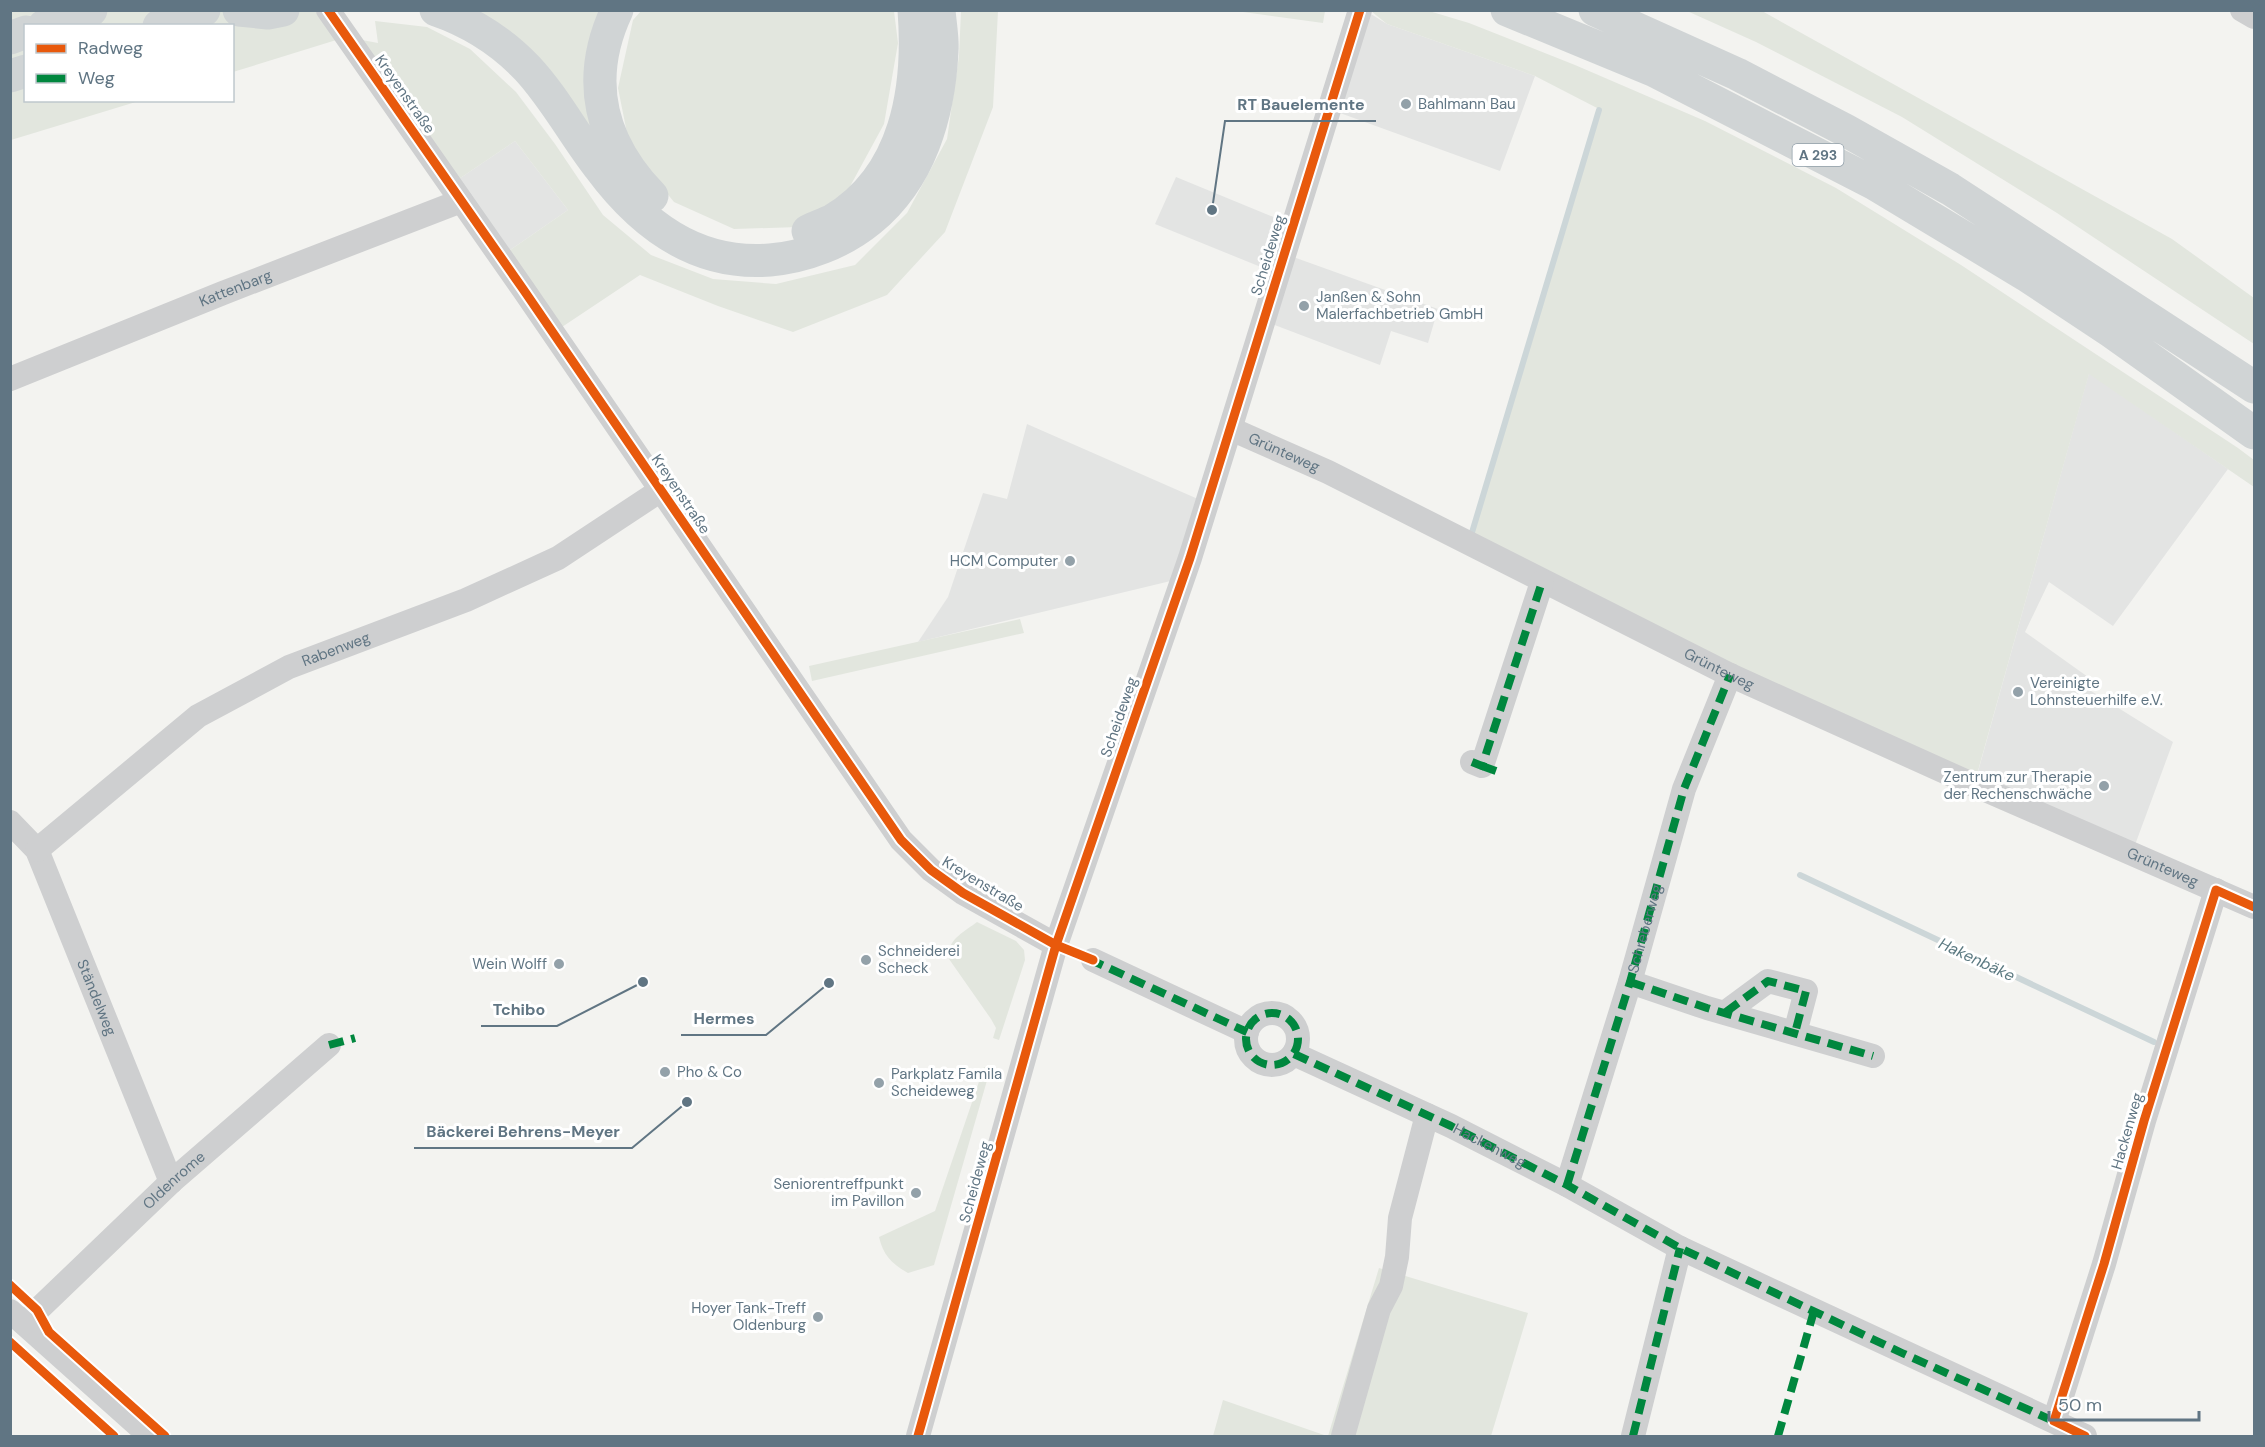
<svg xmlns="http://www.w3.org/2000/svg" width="2265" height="1447" viewBox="0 0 2265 1447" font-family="'DM Sans',sans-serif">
<rect width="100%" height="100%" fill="#f3f3f0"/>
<!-- built -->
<path fill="#e3e4e3" d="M1366,11L1387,24L1535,76L1500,171L1329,109Z
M515,141L568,210L500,257L450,185Z
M1176,177L1293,225L1285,254L1438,309L1428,343L1391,331L1380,365L1264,321L1278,274L1155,224Z
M2089,373L2228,469L2113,626L2049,582L2025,632L2088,677L2083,686L2173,742L2132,853L1974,786Z
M1027,424L1207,503L1183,578L918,642L948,597L983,493L1007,499Z"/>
<!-- green -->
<path fill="#e2e6de" d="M11,11H328L346,37L378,43L375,21L427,27L470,49L516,92L555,144L603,215L651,255L713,279L776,284L855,265L907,213L947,139L959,56L961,11H998L993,107L945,232L887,295L793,332L718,306L640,275L553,333L500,257L568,210L515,141L450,185L346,37L233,72L232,26H26V100L139,101L11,140Z
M467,11H602C577,52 586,95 593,140Z
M641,11H894L898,43L884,124L847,192L798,227L734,229L674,202L630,148L618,88L633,20Z
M1236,11L1325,10V11L1323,23Z
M1371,11H1429L1469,23L1575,65L1705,121L1836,188L1961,265L2238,448L2254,460V487L2089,374L1974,785L1469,545L1599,109L1535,76L1387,24Z
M1687,11H1762L2172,239L2254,298V344L2057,213L1902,117L1756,42Z
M1020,619L1024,633L812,681L809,666Z
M977,922L1016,941L1024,950L1025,960L999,1040L993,1038L996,1028L991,1019L949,959C946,940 964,932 977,922Z
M984,1067L990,1070L934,1265L908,1273C892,1264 883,1255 879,1237L935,1211Z
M1379,1268L1528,1313L1491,1436H1328Z
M1223,1400L1327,1436H1213Z"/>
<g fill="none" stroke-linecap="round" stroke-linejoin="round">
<!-- stream -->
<path stroke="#ccd6d8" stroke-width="6" d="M1470,539L1599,110
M1800,875L2154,1042"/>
<!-- minor -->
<g stroke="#cecfd0" stroke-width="24">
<path d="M328,10L523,289L901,840L931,870L963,893L1056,945"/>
<path d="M2242,10L2254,17"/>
<path id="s1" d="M10,379L223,293L461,201"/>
<path id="s2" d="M1231,429L1328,472L1730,675L1974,785L2254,907"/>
<path d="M1472,762L1482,766L1542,582"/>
<path id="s3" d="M10,822L37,850L171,1182"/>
<path id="s4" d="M37,850L198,716L289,667L466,600L558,558L661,490"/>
<path d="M1093,960L1247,1032"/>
<path d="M1630,982L1707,1008L1873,1056"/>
<path d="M1726,1012L1768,981L1806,991L1795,1033"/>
<circle cx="1272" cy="1039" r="26"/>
<path d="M1294,1054L1451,1126L1567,1185L1680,1248L2085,1436"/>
<path d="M1567,1185L1630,982L1684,789L1730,675"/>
<path d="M10,1311L150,1436"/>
<path id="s5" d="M24,1323L171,1182L329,1045"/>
<path d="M2054,1421L2104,1264L2144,1121L2216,890"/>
<path d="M918,1436L1056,945L1190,558L1360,10"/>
<path d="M1343,1436L1379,1309L1391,1286L1397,1257L1400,1218L1427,1115"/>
<path d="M1633,1436L1680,1248"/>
</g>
<!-- motorway -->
<path stroke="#d0d4d5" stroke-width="33" d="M239,10L268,13L283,10
M436,10C471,22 501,41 527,68C555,98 574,135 599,167C641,224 695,266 770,260C805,257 842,243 870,220C920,179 939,115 942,51C943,38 940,24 939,10
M617,10C584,80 600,142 652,196
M1507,10L1655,71L1875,184L2026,275L2112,332L2254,433
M1595,10L1737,74L1845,130L1950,189L2254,387
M44,26L91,10
M159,26L204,10
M10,38L26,32
M10,76L26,71
M808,231C816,227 825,224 833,220C907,176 920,88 914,10"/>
<!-- quiet -->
<g stroke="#00873e" stroke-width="8" stroke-dasharray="15 8" stroke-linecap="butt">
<path d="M1472,762L1482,766L1542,582"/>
<path d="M1482,766L1496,771"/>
<path d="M1089,959L1247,1032"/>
<path d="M1630,982L1707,1008L1873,1056"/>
<path d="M1726,1012L1768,981L1806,991L1795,1033"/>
<circle cx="1272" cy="1039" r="26"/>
<path d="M329,1045L355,1038"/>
<path id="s6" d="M1294,1054L1451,1126L1567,1185L1680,1248L1902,1353L2058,1423"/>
<path id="s7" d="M1567,1185L1630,982L1684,789L1730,675"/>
<path d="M1633,1436L1680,1248"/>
<path d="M1778,1436L1814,1311"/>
</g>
<defs>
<path id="cycleway" d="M328,10L523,289L901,840L931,870L963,893L1056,945L1093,960
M10,1285L37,1310L49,1332L165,1436
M10,1342L114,1436
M918,1436L1056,945L1190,558L1360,10
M2085,1436L2054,1421L2104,1264L2144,1121L2216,890L2254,907"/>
</defs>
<!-- cycleway casing -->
<use href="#cycleway" stroke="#fff" stroke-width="13"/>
<!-- cycleway -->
<use href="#cycleway" stroke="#e8590c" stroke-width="9"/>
</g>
<!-- markers -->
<g fill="#93a1a9" stroke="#fff" stroke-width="2">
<circle cx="1406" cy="104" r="6"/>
<circle cx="1304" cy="306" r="6"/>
<circle cx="1070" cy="561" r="6"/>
<circle cx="2018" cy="692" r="6"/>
<circle cx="2104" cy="786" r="6"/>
<circle cx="866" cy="960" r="6"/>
<circle cx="559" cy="964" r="6"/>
<circle cx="665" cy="1072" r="6"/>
<circle cx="879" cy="1083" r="6"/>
<circle cx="916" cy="1193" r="6"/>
<circle cx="818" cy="1317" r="6"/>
</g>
<g text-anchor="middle" stroke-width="6" stroke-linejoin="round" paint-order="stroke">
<!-- shield labels -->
<rect fill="#fff" stroke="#909ea8" stroke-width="1.5" x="1792.5" y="144" width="51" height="22" rx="4.5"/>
<g font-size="14" font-weight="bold" fill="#607583">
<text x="1818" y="160">A 293</text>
</g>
<!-- street labels -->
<g font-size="15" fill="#607583" stroke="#fff">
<text transform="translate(405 94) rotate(55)" y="5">Kreyenstraße</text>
<text transform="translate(1268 255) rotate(-73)" y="5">Scheideweg</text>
<text dy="5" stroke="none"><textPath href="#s1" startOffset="243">Kattenbarg</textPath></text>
<text dy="5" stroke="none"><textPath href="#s2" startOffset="58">Grünteweg</textPath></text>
<text transform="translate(681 494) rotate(56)" y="5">Kreyenstraße</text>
<text dy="5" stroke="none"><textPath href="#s4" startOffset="363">Rabenweg</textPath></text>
<text dy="5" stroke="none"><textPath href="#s2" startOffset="544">Grünteweg</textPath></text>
<text transform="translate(1119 717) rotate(-71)" y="5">Scheideweg</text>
<text dy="5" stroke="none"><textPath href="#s2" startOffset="1030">Grünteweg</textPath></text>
<text transform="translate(983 884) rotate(31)" y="5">Kreyenstraße</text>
<text dy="5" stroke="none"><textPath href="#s7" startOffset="268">Schreberweg</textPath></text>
<text dy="5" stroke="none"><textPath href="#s3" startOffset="198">Ständelweg</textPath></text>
<text transform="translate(2127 1131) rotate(-74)" y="5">Hackenweg</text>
<text dy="5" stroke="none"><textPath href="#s6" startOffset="216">Hackenweg</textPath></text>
<text dy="5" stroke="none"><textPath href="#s5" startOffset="207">Oldenrome</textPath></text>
<text transform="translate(975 1182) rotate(-75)" y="5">Scheideweg</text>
</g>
<!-- poi labels -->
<g font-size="15" fill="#607583" stroke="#fff" text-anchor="start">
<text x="1418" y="109">Bahlmann Bau</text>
<text x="1316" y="302">Janßen &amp; Sohn<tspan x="1316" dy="17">Malerfachbetrieb GmbH</tspan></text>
<text x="1058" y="566" text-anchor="end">HCM Computer</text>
<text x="2030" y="688">Vereinigte<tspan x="2030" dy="17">Lohnsteuerhilfe e.V.</tspan></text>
<text x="2092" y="782" text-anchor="end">Zentrum zur Therapie<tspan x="2092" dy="17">der Rechenschwäche</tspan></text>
<text x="878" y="956">Schneiderei<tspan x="878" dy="17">Scheck</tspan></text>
<text x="547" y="969" text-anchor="end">Wein Wolff</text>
<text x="677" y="1077">Pho &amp; Co</text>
<text x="891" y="1079">Parkplatz Famila<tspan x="891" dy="17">Scheideweg</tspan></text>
<text x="904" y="1189" text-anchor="end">Seniorentreffpunkt<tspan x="904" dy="17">im Pavillon</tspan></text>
<text x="806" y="1313" text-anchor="end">Hoyer Tank-Treff<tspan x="806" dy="17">Oldenburg</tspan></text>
</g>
<!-- water labels -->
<g font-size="16" font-style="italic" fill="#5b7981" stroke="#fff">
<text transform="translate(1977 959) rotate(25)" y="6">Hakenbäke</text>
</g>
</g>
<!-- callouts -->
<path fill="none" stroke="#607583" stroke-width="2" d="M1212 210L1225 121H1376M643 982L557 1026H481M829 983L766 1035H681M687 1102L632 1148H414"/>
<g fill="#607583" stroke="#fff" stroke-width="2">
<circle cx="1212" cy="210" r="6"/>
<circle cx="643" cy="982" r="6"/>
<circle cx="829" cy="983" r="6"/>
<circle cx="687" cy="1102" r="6"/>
</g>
<g font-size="16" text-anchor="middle" font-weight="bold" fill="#607583" stroke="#fff" stroke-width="6" stroke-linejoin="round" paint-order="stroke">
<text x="1301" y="110">RT Bauelemente</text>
<text x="519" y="1015">Tchibo</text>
<text x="724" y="1024">Hermes</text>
<text x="523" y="1137">Bäckerei Behrens-Meyer</text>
</g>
<!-- border -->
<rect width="2265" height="1447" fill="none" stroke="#607583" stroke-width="24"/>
<!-- legend -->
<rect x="24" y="24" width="210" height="78" fill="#ffffff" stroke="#bfc8cd" stroke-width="1.5"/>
<rect x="36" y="44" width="30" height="9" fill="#e8590c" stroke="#bfc8cd" stroke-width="1.5"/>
<text x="78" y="54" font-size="18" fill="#607583">Radweg</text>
<rect x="36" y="74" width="30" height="9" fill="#00873e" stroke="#bfc8cd" stroke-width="1.5"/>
<text x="78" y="84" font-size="18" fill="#607583">Weg</text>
<!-- scale -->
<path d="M2049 1411v9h150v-9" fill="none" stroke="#607583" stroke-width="3"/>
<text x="2058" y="1411" font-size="18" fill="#607583" stroke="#ffffff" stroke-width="4.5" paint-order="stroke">50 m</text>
</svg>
